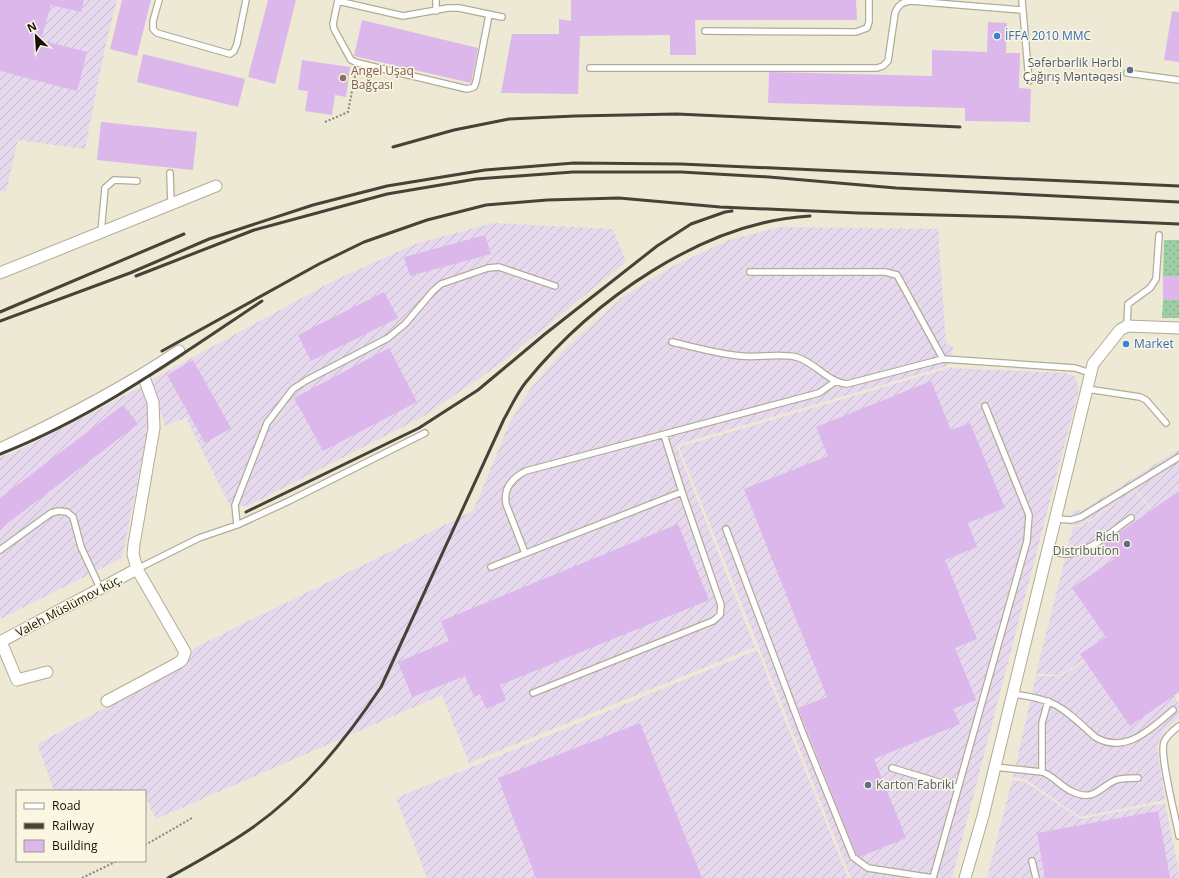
<svg xmlns="http://www.w3.org/2000/svg" width="1179" height="878" viewBox="0 0 1179 878" font-family="'Open Sans',sans-serif">
<defs>
<pattern id="industrial-furrows" width="10" height="10" patternUnits="userSpaceOnUse"><rect width="10" height="10" fill="#e6d9ed"/><path d="M-1 1l2-2M0 10L10 0M9 11l2-2" fill="none" stroke="#c4b9ca"/></pattern>
<pattern id="grass-dots" width="8" height="8" patternUnits="userSpaceOnUse"><rect width="8" height="8" fill="#9dcda2"/><path d="M2 2h.1M6 6h.1" fill="none" stroke="#86af8a" stroke-width="1.8" stroke-linecap="round"/></pattern>
</defs>
<rect width="100%" height="100%" fill="#eee9d4"/>
<!-- industrial -->
<path fill="url(#industrial-furrows)" d="M0,0H117L106,43L85,149L18,140L6,192L0,191Z
M493,223L613,229L626,262L497,366L424,416L248,506H230L186,418L165,426L151,380L335,280L415,244Z
M779,227L938,229L946,343L954,348L947,366L676,445L755,647L469,763L442,695L156,819L145,796V791L142,789L137,791H54L37,744L187,664L194,648L473,511L510,422L531,388L565,349L623,297L671,267L729,240Z
M949,368L1066,373L1075,377L1079,389L952,878H851L679,447Z
M142,386L151,416L122,558L0,619V457L15,452L100,409Z
M1179,449V552L1152,510L1136,490L1081,525H1070L1073,510L1081,511Z
M1135,491L1151,510L1179,555V588L1081,654L1084,660L1060,675L1036,674L1073,527L1082,526Z
M757,650L848,878H427L396,798Z
M1085,661L1174,695L1179,704V718L1165,729L1157,746L1165,800L1080,817L1025,779L1013,777L1036,676H1061Z
M1012,780L1025,782L1080,819L1165,803L1178,867L1179,878H987Z"/>
<!-- grass -->
<path fill="url(#grass-dots)" d="M1164,240H1179V276H1163Z
M1163,300H1179V318H1162Z"/>
<!-- building -->
<path fill="#dcb7eb" d="M0,0H84L81,12L51,5L41,40L87,52L77,91L0,71Z
M122,0H151L137,56L110,49Z
M268,0H296L275,84L248,77Z
M571,0H856L857,20H695L696,55H670V35L580,36L578,94L501,93L512,34H559V19L571,21Z
M1172,11L1179,12V62L1164,60Z
M362,20L478,48L471,83L354,56Z
M988,22L1007,23L1006,53H1020L1019,88L1031,89L1030,122L965,121V108L768,103L769,72L932,76V50L987,52Z
M143,54L245,79L238,107L137,82Z
M302,60L350,67L346,97L335,95L332,115L305,111L308,91L298,90Z
M101,122L197,132L193,170L97,160Z
M485,235L491,254L410,276L404,257Z
M1163,276H1179V300H1163Z
M384,292L398,318L311,361L298,335Z
M389,348L417,402L323,451L294,398Z
M193,360L231,428L205,443L167,375Z
M931,381L951,430L970,423L1005,508L968,523L977,547L945,560L977,639L955,648L976,700L953,709L960,724L874,759L906,838L860,857L856,854L798,708L827,697L744,489L828,456L816,427Z
M123,405L138,424L0,529V498Z
M1179,491V692L1130,726L1080,654L1106,637L1072,588L1114,559L1104,543Z
M678,524L709,600L500,685L506,700L486,709L480,694L474,697L465,676L412,697L398,662L449,641L441,621Z
M640,723L702,878H536L498,778Z
M1158,811L1170,878H1045L1037,833Z"/>
<g fill="none" stroke-linecap="round" stroke-linejoin="round">
<defs>
<path id="lane" d="M159,0L153,21V29L157,33L230,54L234,51L237,44L246,0
M338,0L333,24L334,29L351,60L358,63L467,89L474,87L476,82L489,15
M436,0V11
M1022,0L1029,81
M338,1L403,16L448,8H459L502,17
M705,31L856,32L867,28L869,22V0
M590,68H877L883,66L888,61L895,13C898,5 902,2 911,1L1022,10
M1127,73L1179,80
M170,173L171,204
M101,232L105,188L114,180L137,181
M750,272H885L897,275L943,359
M1127,326L1128,304L1150,288L1156,279L1159,235
M672,342C694,347 718,354 741,356C759,358 778,353 796,357C815,362 827,382 847,384L943,359L1075,368L1090,373
M1087,389L1140,397L1146,400L1166,423
M664,435L682,492
M1055,519L1071,520L1081,517L1179,457
M237,525L235,505L267,423L293,389L307,380L388,338L405,324L433,291L441,284L488,268L499,267L555,286
M726,529L802,731L853,857L868,868L933,878
M0,550L51,513L59,511L67,512L73,517L81,547L101,590
M1047,550C1053,551 1060,554 1066,554C1087,555 1113,530 1131,518
M525,553L506,504C503,488 512,478 526,471L819,393L836,381
M491,567L682,492L721,605L720,615L713,621L533,693
M137,569L199,538L237,525L289,501L425,433
M1012,694C1057,699 1063,708 1095,737C1125,755 1151,729 1173,710
M1179,726C1174,730 1167,735 1164,742C1159,755 1176,818 1179,836
M995,767L1042,772C1054,776 1060,786 1071,791C1095,803 1099,787 1116,780C1122,778 1131,778 1138,778
M892,768L958,788
M1042,772V723L1048,701
M1032,861L1036,878
M933,878L1027,541L1029,515L985,406"/>
<path id="street" d="M0,273L216,186
M0,449C62,420 122,389 179,351
M0,642L137,569
M1,642L17,680L47,672
M107,701L178,663L182,660L185,652L137,569L133,554L134,544L154,428L153,402L143,375
M965,878L983,816L1093,364L1120,330L1127,326L1179,328"/>
</defs>
<!-- lane casing -->
<use href="#lane" stroke="#b1ac98" stroke-width="8"/>
<!-- street casing -->
<use href="#street" stroke="#b1ac98" stroke-width="13"/>
<!-- path -->
<path stroke="#8a8678" stroke-width="2" stroke-dasharray="2 2" stroke-linecap="butt" d="M325,122L348,112L356,70
M145,845L192,818
M82,878L117,861"/>
<!-- lane -->
<use href="#lane" stroke="#fff" stroke-width="5.5"/>
<!-- street -->
<use href="#street" stroke="#fff" stroke-width="11"/>
<!-- rail -->
<path stroke="#454238" stroke-width="3" d="M393,147L454,130L509,119L575,116L677,114L960,127
M136,276L254,230L387,194L476,179L573,172H681L769,177L896,188L1179,202
M0,312L184,234
M0,321L130,273L209,239L313,205L387,186L485,170L574,163L681,164L1179,186
M162,351L319,264L364,242L427,220L486,205L547,200L619,198L720,207L858,213L1016,217L1179,224
M0,454C95,417 178,357 262,301
M246,512L419,428L478,390L545,334L657,246L691,224L725,212L732,211
M168,878C195,863 223,848 249,830C303,793 345,741 381,687L504,419C511,407 517,393 526,382C592,301 702,222 810,216"/>
</g>
<!-- markers -->
<g fill="#3f7fe0" stroke="#fbf6e1" stroke-width="1.5">
<circle cx="997" cy="36" r="4"/>
<circle cx="1126" cy="344" r="4"/>
</g>
<g fill="#5c6f8a" stroke="#fbf6e1" stroke-width="1.5">
<circle cx="1130" cy="70" r="4"/>
<circle cx="1127" cy="544" r="4"/>
<circle cx="868" cy="785" r="4"/>
</g>
<circle fill="#8d6e63" stroke="#fbf6e1" stroke-width="1.5" cx="343" cy="78" r="4"/>
<g text-anchor="middle" stroke-width="3" stroke-linejoin="round" paint-order="stroke">
<!-- shop labels -->
<g font-size="12" fill="#366cbe" stroke="#fbf6e1" text-anchor="start">
<text x="1005" y="40">İFFA 2010 MMC</text>
<text x="1134" y="348">Market</text>
</g>
<!-- service labels -->
<g font-size="12" fill="#4e5e75" stroke="#fbf6e1" text-anchor="end">
<text x="1122" y="67">Səfərbərlik Hərbi<tspan x="1122" dy="14">Çağırış Məntəqəsi</tspan></text>
<text x="1119" y="541">Rich<tspan x="1119" dy="14">Distribution</tspan></text>
<text x="876" y="789" text-anchor="start">Karton Fabriki</text>
</g>
<!-- education labels -->
<g font-size="12" fill="#785e54" stroke="#fbf6e1" text-anchor="start">
<text x="351" y="75">Angel Uşaq<tspan x="351" dy="14">Bağçası</tspan></text>
</g>
<!-- street labels -->
<g font-size="12" fill="#13110a" stroke="#fbf6e1">
<text transform="translate(69 606) rotate(-28)" y="4">Valeh Müslümov küç.</text>
</g>
</g>
<!-- legend -->
<rect x="16" y="790" width="130" height="72" fill="#fbf6e1" stroke="#9e9a8b"/>
<rect x="24" y="803" width="20" height="6" fill="#ffffff" stroke="#9e9a8b"/>
<text x="52" y="810" font-size="12" fill="#13110a">Road</text>
<rect x="24" y="823" width="20" height="6" fill="#454238" stroke="#9e9a8b"/>
<text x="52" y="830" font-size="12" fill="#13110a">Railway</text>
<rect x="24" y="840" width="20" height="12" fill="#dcb7eb" stroke="#9e9a8b"/>
<text x="52" y="850" font-size="12" fill="#13110a">Building</text>
<!-- north arrow -->
<g transform="translate(36 36) rotate(335)" stroke="#fbf6e1" stroke-width="3" paint-order="stroke">
<path d="M0-3L7 15L0 10L-7 15Z" fill="#13110a"/>
<text y="-6" font-size="11" font-weight="bold" text-anchor="middle" fill="#13110a">N</text>
</g>
</svg>
